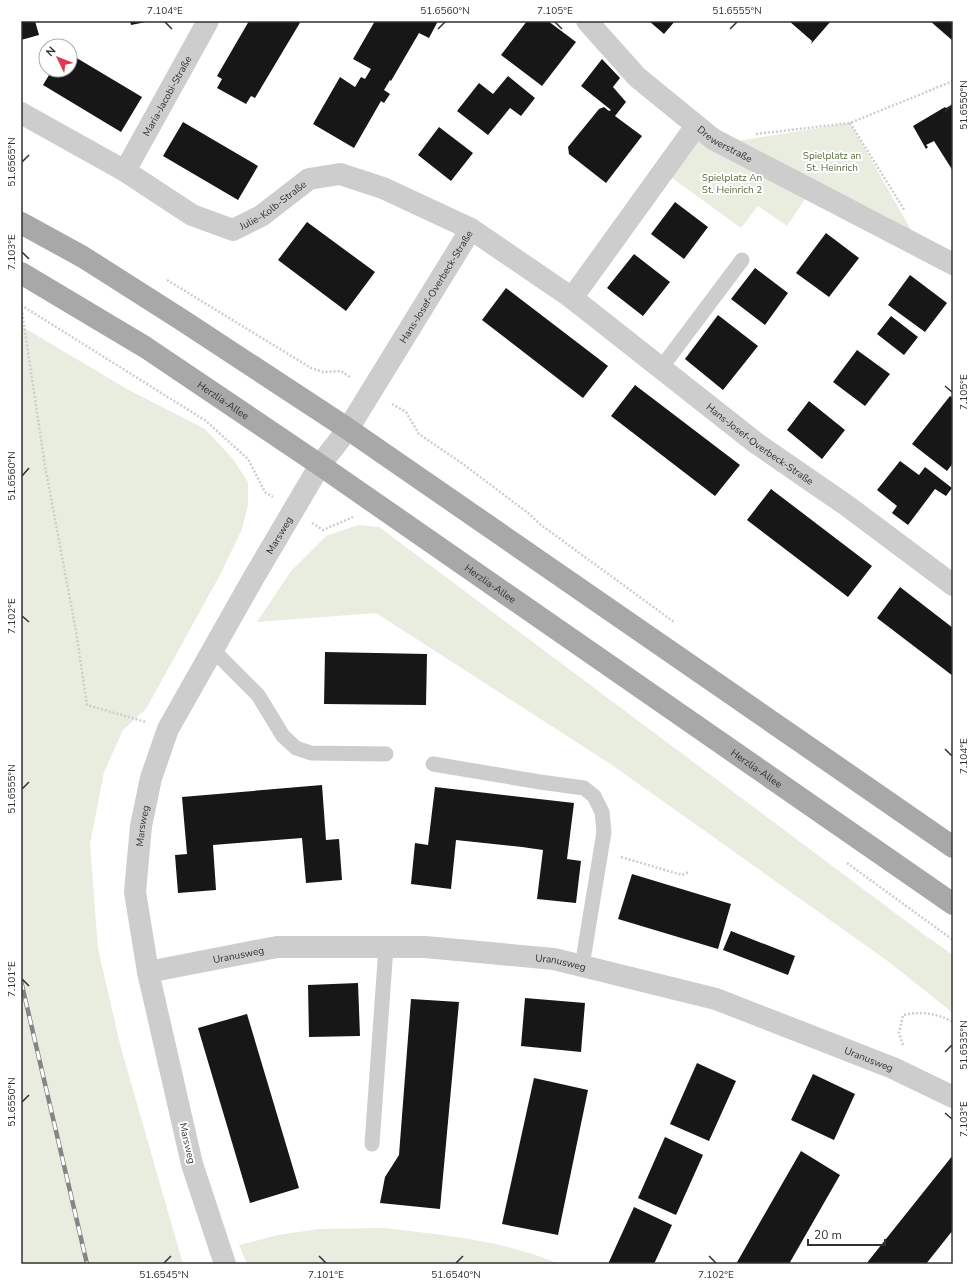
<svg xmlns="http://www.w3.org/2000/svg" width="974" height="1285" viewBox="0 0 974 1285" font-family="'Nunito Sans',sans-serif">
<rect width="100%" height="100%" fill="#fff"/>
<!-- green -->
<path fill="#e8eddf" d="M850,123L921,247L811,190L787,226L758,206L741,228L668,175L702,130L725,143Z
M21,326L127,389L205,429L233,459L248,482V505L242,529L221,573L146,709L123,730L104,772L90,844L98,949L121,1048L183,1264H21Z
M358,525L379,527L926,936L953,955V1013L889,962L612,765L376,613L257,622L291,571L326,536Z
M384,1228C443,1235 504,1240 559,1264H247L239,1245L278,1235L319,1229Z"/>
<!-- building -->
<path fill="#171717" d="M21,21H35L39,35L21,40Z
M130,21H146V22L131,25Z
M249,21H301L255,98L251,96L246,104L217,88L222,79L217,76Z
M375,21H438L429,38L419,33L391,81L390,80L384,90L390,94L384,103L381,101L354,148L313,124L340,77L355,87L361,77L365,79L371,69L353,59Z
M527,21H548L576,42L542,86L501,55Z
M649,21H675L664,34Z
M789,21H831L811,44L812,41Z
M930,21H953V41Z
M70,54L142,97L121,132L43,85L52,70H70Z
M602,59L620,78L613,87L626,102L615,116L642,136L606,183L569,154L568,147L599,109L604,107L609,111L611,110L581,86Z
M508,76L535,98L521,116L510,108L488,135L457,111L479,83L493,94Z
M953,104V171L934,141L926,145L928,147L926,149L913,126L945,107L946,108Z
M183,122L258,166L238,200L163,156Z
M439,127L473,153L451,181L418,155Z
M675,202L708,227L684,259L651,234Z
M307,222L375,272L346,311L278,260Z
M826,233L859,258L829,297L796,273Z
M634,254L670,282L643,316L607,288Z
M755,268L788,293L765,325L731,299Z
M910,275L947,303L925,332L888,305Z
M506,288L608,366L583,398L482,320Z
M718,315L758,346L723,390L685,359Z
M891,316L918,337L904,355L877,334Z
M857,350L890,374L865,406L833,382Z
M635,385L740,465L715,496L611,416Z
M950,396L953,398V463L947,471L912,444Z
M809,401L845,430L822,459L787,430Z
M900,461L919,475L925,467L952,488L946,496L935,489L908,525L892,513L897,506L877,490Z
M771,489L872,566L848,597L747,520Z
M900,587L953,628V676L877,618Z
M325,652L427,654L426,705L324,704Z
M322,785L326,840L339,839L342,880L306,883L302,838L276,840L213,845L216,890L178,893L175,855L187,854L182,797Z
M435,787L574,803L567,859L581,861L576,903L537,899L543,850L522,847L456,840L451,889L411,884L415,843L428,845Z
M632,874L731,904L718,949L618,919Z
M731,931L795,956L788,975L723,950Z
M358,983L360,1036L309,1037L308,985Z
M525,998L585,1003L581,1052L521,1046Z
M411,999L459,1002L440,1209L380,1203L385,1177L399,1155Z
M247,1014L299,1188L250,1203L198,1028Z
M697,1063L736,1081L709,1141L670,1124Z
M813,1074L855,1094L834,1140L791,1120Z
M534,1078L588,1090L558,1235L502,1224Z
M665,1137L703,1155L676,1215L638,1198Z
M801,1151L840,1175L789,1264H736Z
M953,1155V1230L926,1264H866Z
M634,1207L672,1225L654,1264H608Z"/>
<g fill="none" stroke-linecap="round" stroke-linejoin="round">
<!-- path -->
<path stroke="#cdcdcd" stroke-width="2.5" stroke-dasharray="2 2" stroke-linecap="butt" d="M850,123L905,211
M756,134L850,123L953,81
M167,280L311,368L323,372L341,371L351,378
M21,305L206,421L248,459L265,492L273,497
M21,305L45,466L76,631L87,705L146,722
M392,404L406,412L419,434L463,464L528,513L541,525L674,622
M312,523L323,530L353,517
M621,857L682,875L689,872
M847,863L953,940
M903,1045L899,1033L903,1015C922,1011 936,1013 953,1022"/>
<!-- service -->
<path stroke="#cdcdcd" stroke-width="15" d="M661,368L742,260
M213,650L258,695L283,736L296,748L311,753L386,754
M433,764L540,782L584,788L594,796L602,812L604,832L582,966
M372,1144L386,947"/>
<!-- minor -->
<g stroke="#cdcdcd" stroke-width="22">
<path id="s1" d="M587,21L637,77L713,139L953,264"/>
<path id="s2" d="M21,113L125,171L192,215L233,230L261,216L309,179L340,174L383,188L471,229L572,298L756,443L846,505L953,585"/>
<path id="s3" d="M125,171L208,21"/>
<path d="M572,298L696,126"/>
<path id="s4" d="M148,972L277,947H425L554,959L716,999L893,1068L953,1097"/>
<path id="s5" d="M225,1264L192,1164L148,972L135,892L141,826L151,778L168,729L254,577L320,465L348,429L471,229"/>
</g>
<!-- primary -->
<g stroke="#a8a8a8" stroke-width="22">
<path d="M21,223L83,257L182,320L348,429L953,847"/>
<path id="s6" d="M21,273L145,347L320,465L953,904"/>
</g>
<defs>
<path id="rail" d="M21,981L87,1264"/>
</defs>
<!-- rail casing -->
<use href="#rail" stroke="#858585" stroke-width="4.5"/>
<!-- rail -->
<use href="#rail" stroke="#fff" stroke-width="3" stroke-dasharray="9" stroke-linecap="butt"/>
</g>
<!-- ticks -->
<path fill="none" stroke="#303030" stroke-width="1.5" d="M165,22L172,29M555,22L562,29M438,29L445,22M730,29L737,22M945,112L952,105M22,162L29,155M22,252L29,259M945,386L952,392M22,476L29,468M22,616L29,622M945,749L952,756M22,789L29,782M22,979L29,986M945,1052L952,1045M22,1102L29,1095M945,1113L952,1119M319,1256L326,1263M709,1256L716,1263M164,1263L171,1256M456,1263L463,1256"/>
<g text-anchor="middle" stroke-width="4" stroke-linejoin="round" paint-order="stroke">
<!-- street labels -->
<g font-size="10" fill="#303030" stroke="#fff">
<text dy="4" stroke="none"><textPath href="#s3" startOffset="86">Maria-Jacobi-Straße</textPath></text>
<text dy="4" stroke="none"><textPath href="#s1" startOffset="186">Drewerstraße</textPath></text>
<text dy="4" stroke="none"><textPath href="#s2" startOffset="290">Julie-Kolb-Straße</textPath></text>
<text dy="4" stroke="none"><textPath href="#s5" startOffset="1068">Hans-Josef-Overbeck-Straße</textPath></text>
<text dy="4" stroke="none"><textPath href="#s6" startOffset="239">Herzlia-Allee</textPath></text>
<text dy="4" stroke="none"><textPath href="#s2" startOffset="869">Hans-Josef-Overbeck-Straße</textPath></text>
<text dy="4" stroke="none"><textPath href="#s5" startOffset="774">Marsweg</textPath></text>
<text dy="4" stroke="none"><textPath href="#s6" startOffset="563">Herzlia-Allee</textPath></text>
<text dy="4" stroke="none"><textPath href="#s6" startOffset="887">Herzlia-Allee</textPath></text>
<text dy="4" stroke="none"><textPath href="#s5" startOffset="450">Marsweg</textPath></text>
<text dy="4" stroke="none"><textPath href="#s4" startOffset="92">Uranusweg</textPath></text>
<text dy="4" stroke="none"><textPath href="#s4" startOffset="416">Uranusweg</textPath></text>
<text dy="4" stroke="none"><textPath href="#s4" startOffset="740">Uranusweg</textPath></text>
<text transform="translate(188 1143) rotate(77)" y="4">Marsweg</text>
</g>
<!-- park labels -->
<g font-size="10" fill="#586b3f" stroke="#fff">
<text x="832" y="159">Spielplatz an<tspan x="832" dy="12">St. Heinrich</tspan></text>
<text x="732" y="181">Spielplatz An<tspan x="732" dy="12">St. Heinrich 2</tspan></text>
</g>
</g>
<!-- border -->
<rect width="974" height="1285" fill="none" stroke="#ffffff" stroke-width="44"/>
<!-- north arrow -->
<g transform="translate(58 58) rotate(313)"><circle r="19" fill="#ffffff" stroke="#acacac"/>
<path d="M0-3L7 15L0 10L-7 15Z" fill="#df3b57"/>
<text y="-6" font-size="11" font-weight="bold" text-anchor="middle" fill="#303030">N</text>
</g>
<!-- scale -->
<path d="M808 1239v6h77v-6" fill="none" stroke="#303030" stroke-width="2"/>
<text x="814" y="1239" font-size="12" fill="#303030" stroke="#ffffff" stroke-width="3" paint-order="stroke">20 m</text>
<rect x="22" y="22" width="930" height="1241" fill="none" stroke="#303030" stroke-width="1.5"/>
<g font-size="10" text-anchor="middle" fill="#303030">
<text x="165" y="14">7.104°E</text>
<text x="445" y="14">51.6560°N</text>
<text x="555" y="14">7.105°E</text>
<text x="737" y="14">51.6555°N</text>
<text transform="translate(963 105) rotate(-90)" y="4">51.6550°N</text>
<text transform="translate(11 162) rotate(-90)" y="4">51.6565°N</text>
<text transform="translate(11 252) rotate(-90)" y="4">7.103°E</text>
<text transform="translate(963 392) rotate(-90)" y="4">7.105°E</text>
<text transform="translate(11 476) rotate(-90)" y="4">51.6560°N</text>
<text transform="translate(11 616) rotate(-90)" y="4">7.102°E</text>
<text transform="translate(963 756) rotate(-90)" y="4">7.104°E</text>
<text transform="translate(11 789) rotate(-90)" y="4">51.6555°N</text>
<text transform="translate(11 979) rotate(-90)" y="4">7.101°E</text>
<text transform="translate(963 1045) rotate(-90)" y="4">51.6535°N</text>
<text transform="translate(11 1102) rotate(-90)" y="4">51.6550°N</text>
<text transform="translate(963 1119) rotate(-90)" y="4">7.103°E</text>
<text x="164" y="1278">51.6545°N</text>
<text x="326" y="1278">7.101°E</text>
<text x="456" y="1278">51.6540°N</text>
<text x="716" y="1278">7.102°E</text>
</g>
</svg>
